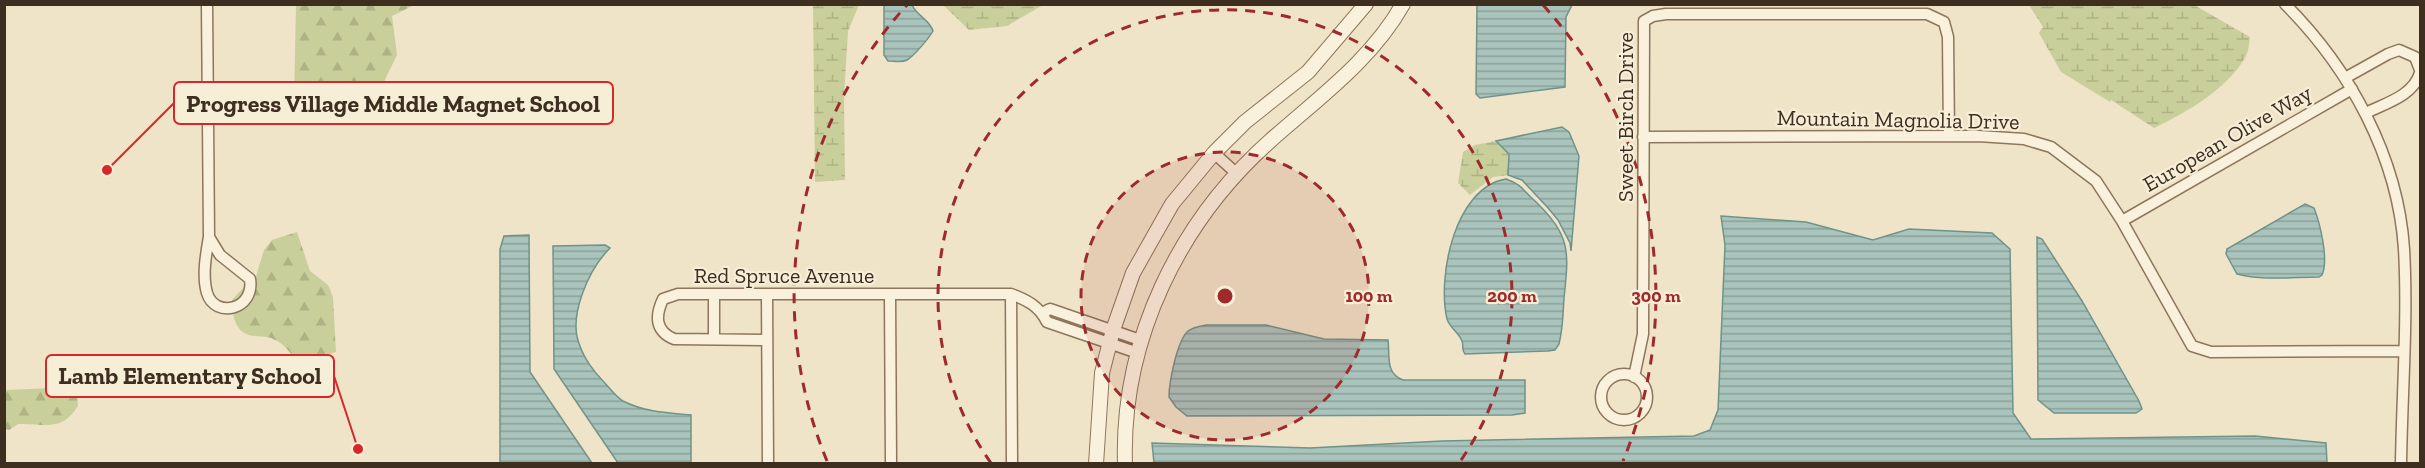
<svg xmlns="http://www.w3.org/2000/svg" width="2425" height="468" viewBox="0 0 2425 468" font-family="'Zilla Slab',serif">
<defs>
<pattern id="forest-firs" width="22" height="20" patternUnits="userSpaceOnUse" patternTransform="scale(1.5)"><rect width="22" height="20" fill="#c9cf9b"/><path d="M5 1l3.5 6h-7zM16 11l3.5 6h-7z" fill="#aeb285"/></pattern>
<pattern id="wetland-marsh" width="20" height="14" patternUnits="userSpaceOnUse" patternTransform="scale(1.5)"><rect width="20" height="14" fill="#c9cf9b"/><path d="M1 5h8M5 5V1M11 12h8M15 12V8" fill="none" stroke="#aeb285"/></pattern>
<pattern id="water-rules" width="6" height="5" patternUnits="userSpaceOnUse" patternTransform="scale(1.5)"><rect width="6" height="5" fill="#a9c4bc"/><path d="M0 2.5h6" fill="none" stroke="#8ba098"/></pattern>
</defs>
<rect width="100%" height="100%" fill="#f0e4c8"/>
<!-- forest -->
<path fill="url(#forest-firs)" d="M296,5H414L392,16L397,55L378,94L353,95L337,89L303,99H294Z
M297,232L310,271L328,285L333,297L336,352L298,362C290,353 284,343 273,339C268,336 261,337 254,336C236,334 232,318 232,300L243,288L255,280L264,250L272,240Z
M76,387L78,406C61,433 44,423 18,424L9,430L5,429V390Z"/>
<!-- wetland -->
<path fill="url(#wetland-marsh)" d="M813,5H859L848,31L844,97L845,180L815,182Z
M943,5H1043L1007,26L969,30Z
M2029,5H2194L2250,37C2249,43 2249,50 2246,56C2228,89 2187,112 2154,128L2111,100L2110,102L2061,72L2039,33L2043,27Z
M1496,141L1509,153L1508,175L1493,177L1470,195L1458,183L1463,152L1475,145Z"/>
<!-- water -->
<path fill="url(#water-rules)" stroke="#6f938a" stroke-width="1.5" d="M884,5H912C917,16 930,20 933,31C929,38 914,56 907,60C901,63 895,61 888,61L884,55Z
M1477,5H1572L1566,17L1565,87L1480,98L1476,94Z
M1562,127L1569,132L1579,156L1571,251L1570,243L1558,220L1549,209L1522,180L1508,175L1509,154L1496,141Z
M1506,179C1523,185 1522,190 1535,201C1571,236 1569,251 1564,298C1563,313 1563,328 1559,344L1555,350L1548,351L1465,354C1461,349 1464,347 1462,341C1459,333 1450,328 1447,319C1437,276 1455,187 1506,179Z
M2305,204L2314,208C2320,223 2329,260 2322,275L2319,277C2292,277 2263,281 2237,274L2226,254L2227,249Z
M1721,216L1806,222L1873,240L1909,229L1992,233L2010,249L2013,413L2031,439L2255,436L2326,443L2327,463H1154L1152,443L1310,448L1442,441L1694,436L1710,430L1718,410L1725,245Z
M529,235L530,372L592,463H500V249L504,236Z
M2037,237L2042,239L2082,301L2139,401L2142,409L2136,413H2054L2038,400Z
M605,245L610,248C589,269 567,317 580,346C584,358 594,372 603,381C609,387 616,397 623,401C644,412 668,413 691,415V463H618L554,369L553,246Z
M1206,325H1266L1324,339L1388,340C1390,356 1385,373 1403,380H1525V413L1512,415L1187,416L1176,407L1169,397C1169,382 1177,341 1188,331C1193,327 1200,326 1206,325Z"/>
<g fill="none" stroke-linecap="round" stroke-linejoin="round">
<defs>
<path id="minor" d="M207,4L209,237C206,254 202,276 207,293C215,319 255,310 250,279L220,255L209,237
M2285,4C2350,69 2398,157 2404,249C2408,320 2402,392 2401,464
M2345,78L2388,54L2399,50L2415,57L2420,70
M2366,113C2386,103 2413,96 2420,73
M1643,137L1978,136L2024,139L2051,147L2096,181L2122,221L2192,346L2211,352L2403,351
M1214,153L1236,173
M2122,221L2352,89
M767,294L768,464
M1011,294L1012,464
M890,295L891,464
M1042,313L1050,309L1140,340
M714,339V294
M767,340L674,339C655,331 655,316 663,299L678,294H1011C1027,300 1039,306 1047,322L1138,353
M1601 397a23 23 0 1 1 46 0a23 23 0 1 1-46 0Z
M1634,377L1643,334L1644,21L1653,16L1666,14H1927L1944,22L1948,37L1949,136"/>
<path id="tertiary" d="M1096,464L1102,373L1113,330L1133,273L1172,204L1214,153L1245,122L1308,72L1366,4
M1125,464C1121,340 1179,222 1270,141C1317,99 1371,61 1403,4"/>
</defs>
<!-- minor casing -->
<use href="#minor" stroke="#8d765c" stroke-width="13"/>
<!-- tertiary casing -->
<use href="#tertiary" stroke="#8d765c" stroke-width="16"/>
<!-- minor -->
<use href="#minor" stroke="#faf1dc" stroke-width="10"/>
<!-- tertiary -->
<use href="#tertiary" stroke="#faf1dc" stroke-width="14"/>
</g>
<!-- distance rings -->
<circle cx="1225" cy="296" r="144" fill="#9e2a2b" fill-opacity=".12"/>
<g fill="none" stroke="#9e2a2b" stroke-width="3" stroke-dasharray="10 8">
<circle cx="1225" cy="296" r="144"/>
<path d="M991 463A287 287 0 1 1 1459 463"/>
<path d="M827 461A431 431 0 0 1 907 5M1543 5A431 431 0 0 1 1623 461"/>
</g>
<g text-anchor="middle" stroke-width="4.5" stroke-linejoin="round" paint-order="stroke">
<!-- street labels -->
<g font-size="22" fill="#3d2e20" stroke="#f7eed8">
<text transform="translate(1625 117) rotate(-90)" y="8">Sweet Birch Drive</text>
<text transform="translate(1898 119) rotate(1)" y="8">Mountain Magnolia Drive</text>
<text transform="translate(2227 138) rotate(-30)" y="8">European Olive Way</text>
<text x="784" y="283">Red Spruce Avenue</text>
</g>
</g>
<circle cx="1225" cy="296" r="9" fill="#9e2a2b" stroke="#f7eed8" stroke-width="3"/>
<g font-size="18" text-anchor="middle" font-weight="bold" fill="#9e2a2b" stroke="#f7eed8" stroke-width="4.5" stroke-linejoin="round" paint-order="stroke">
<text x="1369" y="302">100 m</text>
<text x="1512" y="302">200 m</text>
<text x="1656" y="302">300 m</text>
</g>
<!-- callouts -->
<path fill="none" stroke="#d62828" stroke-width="2" d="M107 170L174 103M358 449L334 376"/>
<g fill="#d62828" stroke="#f7eed8" stroke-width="2">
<circle cx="107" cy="170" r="6"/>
<circle cx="358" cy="449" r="6"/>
</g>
<g fill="#f7eed8" stroke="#d62828" stroke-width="2">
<rect x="174" y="82" width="439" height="42" rx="6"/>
<rect x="46" y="355" width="288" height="42" rx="6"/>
</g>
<g font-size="24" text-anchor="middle" font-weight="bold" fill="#3d2e20">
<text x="393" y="112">Progress Village Middle Magnet School</text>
<text x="190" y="384">Lamb Elementary School</text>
</g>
<!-- border -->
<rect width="2425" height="468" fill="none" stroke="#3d2e20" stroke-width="12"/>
</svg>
